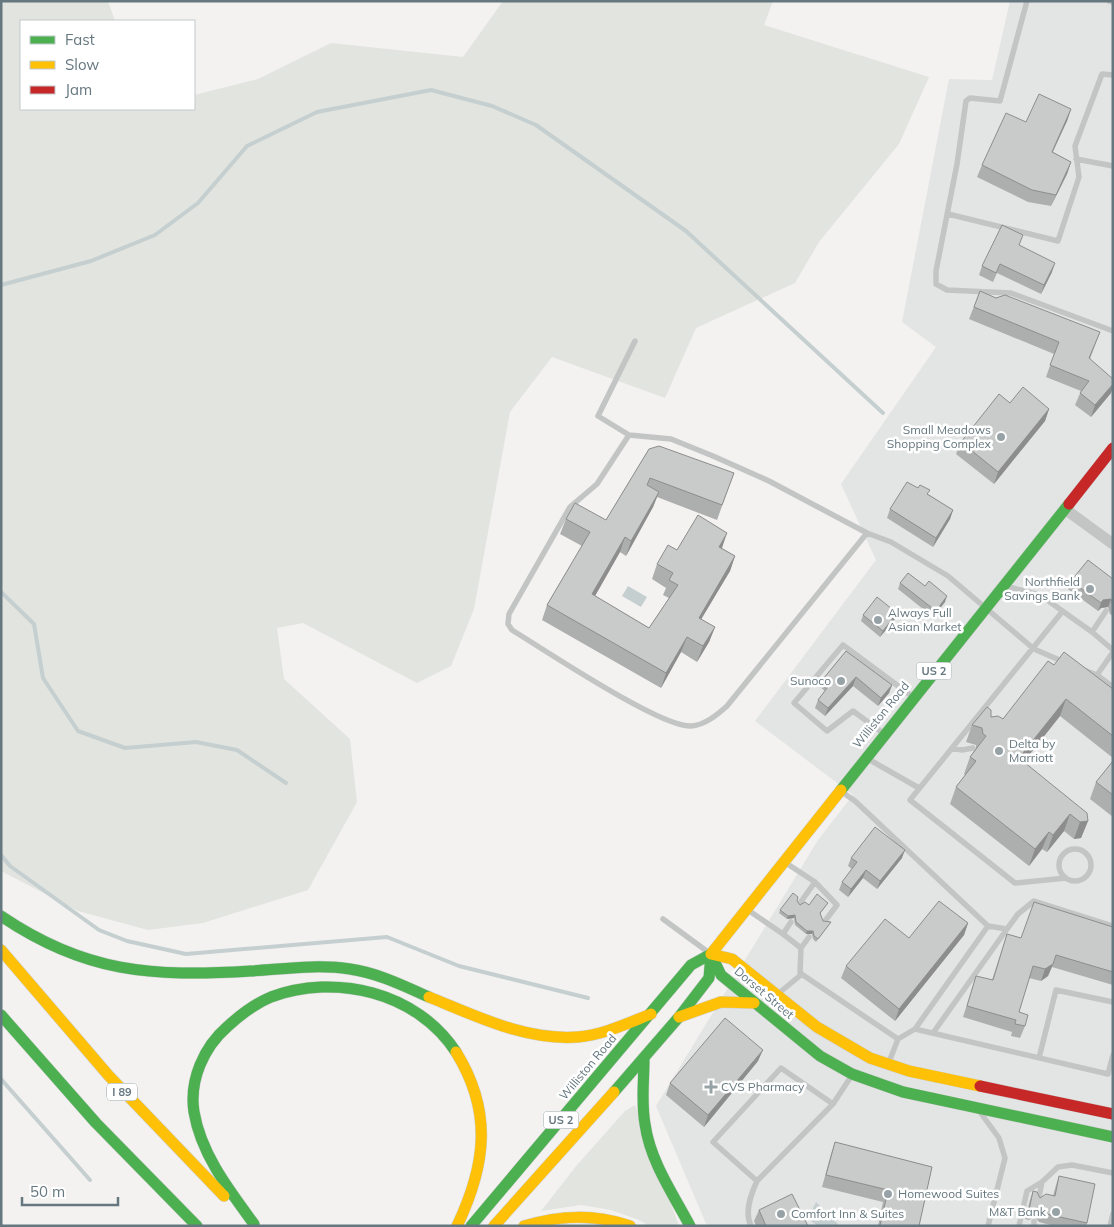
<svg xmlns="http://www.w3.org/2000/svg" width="1114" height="1227" viewBox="0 0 1114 1227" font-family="Mulish,sans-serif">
<rect width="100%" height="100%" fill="#f3f2f1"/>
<!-- built -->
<path fill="#e3e4e4" d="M1010,1H1113V1226H707L656,1106L818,840L853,795L755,721L876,560L841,484L936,347L902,322L949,79L992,80Z"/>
<!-- green -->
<path fill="#e2e4df" d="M1,1H108L115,21H21V109H194V95L258,79L331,43L463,57L503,1H773L764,25L929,77L899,144L819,242L795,283L696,328L665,398L552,357L510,412L474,609L451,666L417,683L303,623L277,628L284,679L350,739L357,802L308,890L203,923L148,930L78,911L1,871Z
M635,1105L679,1226H649L639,1220L611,1210L581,1205L541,1211L577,1165L625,1111Z"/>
<!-- water -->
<path fill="#c5cfd0" d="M628,586L647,597L641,607L622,596Z
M816,1202L838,1224L837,1226H818L805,1217L807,1213L810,1214Z"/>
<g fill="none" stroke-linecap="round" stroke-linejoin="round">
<!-- stream -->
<path stroke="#c5cfd0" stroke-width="4" d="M1,285L91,261L155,235L198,203L247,146L317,112L431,90L492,106L536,125L686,231L883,413
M1,592L34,624L43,678L78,731L125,748L196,742L237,750L286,783
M1,855L10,866L99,930L127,941L186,954L387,937L459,966L588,998
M1,1079L90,1180"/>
<defs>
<path id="fast" d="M841,790L1069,504
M1,916C85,973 152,977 251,971C284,969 317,964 350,969C378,973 404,986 429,997
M711,954L721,975L820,1056L852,1074L903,1092L1113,1137
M1,1015L96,1123L197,1226
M644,1059C644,1081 641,1103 645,1124C650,1161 673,1194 690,1226
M614,1092L679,1017L709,978L711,954
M254,1224C229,1190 201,1154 194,1112C189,1080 204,1047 227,1027C240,1015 254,1004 271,997C335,973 417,992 456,1052
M471,1226L691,965L711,954"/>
<path id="slow" d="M1,950L109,1076L224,1196
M711,954L732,959L817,1027L870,1058L909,1071L980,1086
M711,954L841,790
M429,997C476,1016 526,1041 578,1037C603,1035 628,1023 651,1014
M679,1017L721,1002L754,1003
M456,1052C493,1112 486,1165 457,1226
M494,1226L614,1092
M524,1226C561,1215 594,1214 630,1226"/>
<path id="jam" d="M1069,504L1113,448
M980,1086L1113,1114"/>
</defs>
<!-- fast casing -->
<use href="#fast" stroke="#cecfcf" stroke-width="12"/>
<!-- slow casing -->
<use href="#slow" stroke="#cecfcf" stroke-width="12"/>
<!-- jam casing -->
<use href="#jam" stroke="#cecfcf" stroke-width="12"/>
<!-- lane -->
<path stroke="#c3c5c5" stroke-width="5.5" d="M1027,1L1000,101L970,98L966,101L957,164L936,271V284L947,290L1011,293L1113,331
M1109,1L1113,2
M1076,159L1113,166
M948,214L1058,241L1079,177L1075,146L1102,74L1113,75
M635,341L598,416L629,435L671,439L713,456L769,481L867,533L891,542L948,576L1034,649L1064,662
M629,435L597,484L570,507L509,614L508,624L512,630C543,649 661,728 691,726C705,725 717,715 727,706L867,533
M1005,586L1040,595L1092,632L1113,650
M1062,612L910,800L1015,883L1066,878
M1092,632L1106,611
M1084,670L1097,675L1113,687
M1097,675L1113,652
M883,733L853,711L827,731L794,703L843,645L913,697
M952,748L962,750L973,748
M870,760L919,788
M842,792L855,801L988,926
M1059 865a16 16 0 1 1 32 0a16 16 0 1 1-32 0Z
M786,863L815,882L800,903
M815,882L837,905L825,921
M748,910L783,934L791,922
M663,919L708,952
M783,934L801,948
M809,937L801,948L800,973L898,1039
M779,993L802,974
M915,1029L1108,1074L1113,1055
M933,1033L1007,929
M1039,1058L1056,990L1113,1002
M889,1062L898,1039L915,1029L988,926L1007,929L1018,914L1034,901L1113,926
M833,1104L781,1068L713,1142L757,1181L833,1104L852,1075
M980,1112L999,1138L1005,1158L988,1226
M1038,1202L1042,1182
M751,1226C744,1212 751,1194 757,1181
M1019,1226L1027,1191L1042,1182L1058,1167L1072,1165L1113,1173
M1034,1226V1221
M1110,1226L1113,1214"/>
<!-- street -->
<path stroke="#c3c5c5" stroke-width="11" d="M1065,509L1113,544"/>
<!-- fast -->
<use href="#fast" stroke="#4caf50" stroke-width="11"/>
<!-- slow -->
<use href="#slow" stroke="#ffc107" stroke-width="11"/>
<!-- jam -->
<use href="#jam" stroke="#c62828" stroke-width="11"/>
</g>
<!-- wall -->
<path fill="#adaeae" d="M1071,109L1067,121L1053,152L1071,162L1067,174L1051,206L1028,202L977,177L982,165L1026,122Z
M1019,246L1052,272L1041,294L997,273L993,282L979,275L982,266Z
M980,291L996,298L1100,332L1090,359L1111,393L1091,417L1075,405L1081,391L1046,377L1054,354L969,319Z
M1049,409L1045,421L994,484L956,454L961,442Z
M649,449L734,473L717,520L657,497L653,507L626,556L620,552L595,596L649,628L669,598L663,595L666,588L652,579L657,564L677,550L722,548L735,556L730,571L701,619L715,627L709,642L697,662L681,652L661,688L542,620L547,605L582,546L560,534L566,519L606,520Z
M928,494L953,510L950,519L933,547L887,518L890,509Z
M1113,579V616L1110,614L1108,607L1101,608L1098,611L1068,589L1071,581Z
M900,583L945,602L933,617L898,589Z
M897,613L895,619L880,637L861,621L863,615Z
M846,651L892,685L889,693L878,706L853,686L825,716L815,708L818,700L825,691L820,687L823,679Z
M1054,665L1113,689V758L1060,716L1024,762L1088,821L1081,838L1074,839L1064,831L1047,852L1042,849L1029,866L950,804L956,787L965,775L964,774L970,757L976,748V745L966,742L972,725L991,717L1003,719Z
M1113,761V817L1090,799L1096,782Z
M851,858H902L877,889L863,878L848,897L839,890L842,882L852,869L848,866Z
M800,905L826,906L820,914L823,921L829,925L816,942L813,939L812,934H806L795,925L794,918L787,919L779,913L780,910Z
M968,923L964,935L895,1021L841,978L846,966L909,938Z
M1113,927V985L1052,967L1048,976L1041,981L1029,978L1019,1012L1025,1026L1020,1038L1011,1036L1012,1032L963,1017L976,976L992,980L1007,934L1021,938Z
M758,1061L704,1127L666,1095L670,1083Z
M835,1142L932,1167L919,1226H878L883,1202L822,1187L831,1154Z
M1059,1176L1087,1223L1086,1226H1054L1039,1222L1034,1216L1029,1220L1025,1219L1030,1200L1033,1191L1040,1198L1053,1196L1056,1185Z
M759,1210L808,1226H756L754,1221Z"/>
<!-- shaded-wall -->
<path fill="#8d8d8d" d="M1071,109L1067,121L1047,163L1052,152Z
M1071,162L1067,174L1051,206Z
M1055,263L1052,272L1041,294L1044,285Z
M1113,384V388L1111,393L1091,417L1095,405Z
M1049,409L1045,421L994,484L998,472Z
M659,492L653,507L626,556L631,541Z
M953,510L950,519L933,547L936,538Z
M727,533L722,548L713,562L719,547Z
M625,537L620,552L587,610L592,594Z
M735,556L730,571L693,633L699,618Z
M947,596L945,602L933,617L936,611Z
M1111,599L1108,607L1101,608L1098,611L1101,603L1103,600Z
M897,613L895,619L880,637L883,631Z
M715,627L709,642L697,662L703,646Z
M687,637L681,652L661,688L666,673Z
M856,677L853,686L825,716L828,708Z
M892,685L889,693L878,706L881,698Z
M1066,699L1060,716L1013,775L1019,758Z
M1070,814L1064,831L1047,852L1053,835Z
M1088,821L1081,838L1074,839L1080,822Z
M1049,832L1042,849L1029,866L1035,849Z
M905,850L902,858L877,889L880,881Z
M866,870L863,878L848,897L851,889Z
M795,915L794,918L787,919L788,916Z
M968,923L964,935L895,1021L899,1009Z
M807,931H813L812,934H806Z
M1053,964L1048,976L1041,981L1045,969Z
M763,1050L758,1061L704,1127L708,1115Z
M1038,1207L1034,1216L1029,1220L1033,1211Z"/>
<!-- building -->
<path fill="#c9caca" stroke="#8d8d8d" d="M1039,94L1071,109L1052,152L1071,162L1056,195L1032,190L982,165L1006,113L1026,122Z
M1002,225L1023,235L1019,245L1055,263L1044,285L1000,264L996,273L982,266Z
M980,291L996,298L1005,295L1100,332L1089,358L1113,379V384L1095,405L1080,393L1089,381L1050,365L1059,342L974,307Z
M1023,387L1049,409L998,472L961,442L999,394L1010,403Z
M659,446L734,473L722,505L650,478L647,485L659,492L631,541L625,537L592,594L649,628L678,585L669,580L673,573L657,564L668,545L677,550L698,515L727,533L719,547L735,556L699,618L715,627L703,646L687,637L666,673L547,605L590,532L566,519L575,503L606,520L649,449Z
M907,482L918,488L920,485L930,490L927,494L953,510L936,538L890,509Z
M1088,560L1113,579V606L1111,599L1103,600L1101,603L1071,581Z
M908,573L925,586L929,581L947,596L936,611L900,583Z
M877,597L897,613L883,631L863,615Z
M846,651L892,685L881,698L856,677L828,708L818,700L830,684L823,679Z
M1064,652L1113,689V736L1066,699L1019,758L1087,813L1088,821L1080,822L1070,814L1053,835L1049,832L1035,849L956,787L976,761L970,757L986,736L983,734L982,728L972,725L987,707L991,710V717L998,716L1003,719L1048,661L1054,665Z
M1113,761V795L1096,782Z
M875,827L905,850L880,881L866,870L851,889L842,882L857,862L851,858Z
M793,893L798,897L797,901L800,905L805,902L809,905L817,894L828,903L820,913L823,921L831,922L818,939L814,936L813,931H807L796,922L795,915L788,916L780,910Z
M939,901L968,923L899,1009L846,966L885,919L909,938Z
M1034,902L1113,927V972L1056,955L1053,964L1045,969L1033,966L1019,1012L1028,1015L1025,1026L1015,1024L1016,1020L967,1006L976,976L993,980L1007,934L1021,938Z
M725,1018L763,1050L708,1115L670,1083Z
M835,1142L932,1167L919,1226H880L888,1190L826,1175Z
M1059,1176L1095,1184L1087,1223L1042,1213L1038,1207L1033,1211L1029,1210L1033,1191L1037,1192L1040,1198L1046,1194L1055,1196Z
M792,1194L808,1226H766L759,1210Z"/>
<!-- markers -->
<g fill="#97a2a7" stroke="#fff" stroke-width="2">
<circle cx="1001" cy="437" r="5"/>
<circle cx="1090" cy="589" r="5"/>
<circle cx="878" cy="620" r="5"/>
<circle cx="841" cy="681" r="5"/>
<circle cx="999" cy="751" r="5"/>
<path d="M708.5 1079.5h5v5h5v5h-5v5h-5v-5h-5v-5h5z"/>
<circle cx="888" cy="1194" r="5"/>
<circle cx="1056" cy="1212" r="5"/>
<circle cx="781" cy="1214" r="5"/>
</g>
<g text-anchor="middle" stroke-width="5" stroke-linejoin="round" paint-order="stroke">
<!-- shield labels -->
<g fill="#fff" stroke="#93a0a5" stroke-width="1">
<rect x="916.5" y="662.5" width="35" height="17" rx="4"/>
<rect x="107" y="1083.5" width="30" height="17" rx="4"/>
<rect x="543.5" y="1111.5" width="35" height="17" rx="4"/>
</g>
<g font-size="11" font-weight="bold" fill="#65777f">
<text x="934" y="675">US 2</text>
<text x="122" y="1096">I 89</text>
<text x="561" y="1124">US 2</text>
</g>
<!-- poi labels -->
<g font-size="12" fill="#65777f" stroke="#fff" text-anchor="start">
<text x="991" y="434" text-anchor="end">Small Meadows<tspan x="991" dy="14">Shopping Complex</tspan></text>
<text x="1080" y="586" text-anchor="end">Northfield<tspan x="1080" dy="14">Savings Bank</tspan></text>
<text x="888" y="617">Always Full<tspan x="888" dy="14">Asian Market</tspan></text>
<text x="831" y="685" text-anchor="end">Sunoco</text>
<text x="1009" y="748">Delta by<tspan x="1009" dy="14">Marriott</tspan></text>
<text x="721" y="1091">CVS Pharmacy</text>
<text x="898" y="1198">Homewood Suites</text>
<text x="1046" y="1216" text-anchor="end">M&amp;T Bank</text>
<text x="791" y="1218">Comfort Inn &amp; Suites</text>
</g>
<!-- street labels -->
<g font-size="12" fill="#65777f" stroke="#fff">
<text transform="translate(881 715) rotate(-51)" y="4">Williston Road</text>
<text transform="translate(764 993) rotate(40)" y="4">Dorset Street</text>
<text transform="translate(588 1067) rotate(-50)" y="4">Williston Road</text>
</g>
</g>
<!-- border -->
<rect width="1114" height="1227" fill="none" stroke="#65777f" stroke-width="5"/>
<!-- legend -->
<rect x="20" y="20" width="175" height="90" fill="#ffffff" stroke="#c1c9cc"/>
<rect x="30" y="36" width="25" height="8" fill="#4caf50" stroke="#c1c9cc"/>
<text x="65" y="45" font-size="15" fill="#65777f">Fast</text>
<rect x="30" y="61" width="25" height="8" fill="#ffc107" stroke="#c1c9cc"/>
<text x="65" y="70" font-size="15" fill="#65777f">Slow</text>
<rect x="30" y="86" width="25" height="8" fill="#c62828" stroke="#c1c9cc"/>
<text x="65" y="95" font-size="15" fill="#65777f">Jam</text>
<!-- scale -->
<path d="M22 1197v8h96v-8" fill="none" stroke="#65777f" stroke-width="2.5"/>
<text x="30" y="1197" font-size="15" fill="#65777f" stroke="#ffffff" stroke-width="4" paint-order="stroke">50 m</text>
</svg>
